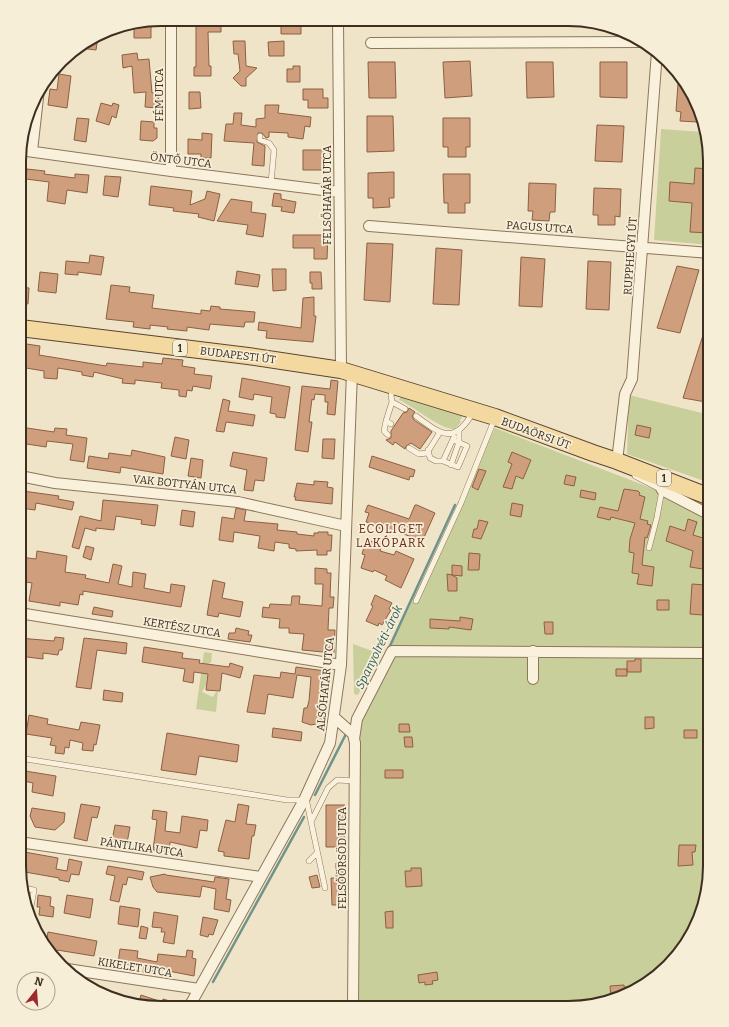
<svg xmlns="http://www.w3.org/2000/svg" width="729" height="1027" viewBox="0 0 729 1027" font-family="Bitter,serif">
<rect width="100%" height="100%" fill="#f0e4c8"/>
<!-- green -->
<path fill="#c9cf9b" d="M661,129L703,132L710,161V245L654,240Z
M629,395L710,415V483L627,454Z
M401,396L463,415L460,421L461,422L455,429C443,431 413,406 399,400Z
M495,428L693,504L670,486L710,506V875L686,945L630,993L568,1008L355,1007L360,739L352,727Z
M353,644L378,653L358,695L354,694Z
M204,652L212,653L211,663H209L206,685L202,692L213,697L216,692H218L216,712L196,709Z"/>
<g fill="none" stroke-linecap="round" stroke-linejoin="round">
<!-- stream -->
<path stroke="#6f938a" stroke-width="2.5" d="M389,648L455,505
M315,795L347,732
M213,982L304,817"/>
</g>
<!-- building -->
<path fill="#cf9f7d" stroke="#8d5f41" d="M196,19H221V32H208L209,66H211V76H194V67H196Z
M286,19H301V34H281V24H286Z
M151,21V38H134V24Z
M98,37L96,50L79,48L87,43Z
M233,41H245L246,66L257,68L246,78V86H241L233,78L240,71L238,54H234Z
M284,41V56H269L268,42Z
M137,53L138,60L149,59L152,93H159L158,108L145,107L146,92L134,93L132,66L123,68L122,55Z
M470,61L472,96L445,98L443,62Z
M368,62H395L396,98H369Z
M526,62H553L554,97L527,98Z
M600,62H627V98L600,97Z
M293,66H300V82H287V69H293Z
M59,74L71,76L67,108L48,105L50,89L57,90Z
M678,84H684L695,99L699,113H697V122L680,121L681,112L676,111Z
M303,89H323V98H328V108H308V100H303Z
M189,92H200L201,108L189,109Z
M101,103L112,106L113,103L119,105L116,118L112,116L109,125L96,121Z
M265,105H279L278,113L311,117L310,127L305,126L303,139L288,137V133L269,132V137L266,138L262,133H258L257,142L265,146L264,166L252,165L254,143L224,141L226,124H233L234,113H242L241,125L256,127V119L265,118Z
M367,116H393L394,151L367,152Z
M77,118L89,119L86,142L74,140Z
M443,118H470V147H466V157H448V147H443Z
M141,121L154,122V128H157V138L153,141L140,140Z
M597,125L624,126L622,162L595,161Z
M202,133L212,134L211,158H201V154H188V139L202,140Z
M303,150H324L323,170H303Z
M695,168L710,169V233L690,232L692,203L669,201L670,182L694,184Z
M27,169L45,171L44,174L75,178V174L89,175L87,193L67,190L65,204L47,201L49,182L26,179Z
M394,172V198H389L390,207L373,208V198H368V173Z
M443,174H470V203H465V213H448V203H444Z
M105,176L121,177L118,197L103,195Z
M529,183L556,184L555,212H550L549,221L532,220L533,211H528Z
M151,186L192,191L190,205L205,199L207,191L220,194L214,221L198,217L199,214L173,211L174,208L149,205Z
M594,188L621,189L620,217L615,216V225H598V215H593Z
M274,193L281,194V199L296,202L294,213L281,211L282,207L272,206Z
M231,199L252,202L251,212L266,214L263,237L246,234L248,225L217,221Z
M293,235H328L327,259H314V248H293Z
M367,243L393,244L390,302L364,300Z
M436,248L462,250L459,305L433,304Z
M90,255L104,257L101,275L78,272V275L65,274L66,261L89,263Z
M521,257L545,259L542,307L519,306Z
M588,261L611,262L609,310L586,309Z
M677,266L699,270L680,333L657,328Z
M272,269H286V290L273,291Z
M237,271L260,275L258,287L235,284Z
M40,272L58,274L56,293L38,291Z
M310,272H321L322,289H312V283H310Z
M111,285L130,287L129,292L154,295L152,308L201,314V310L210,311L211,306L220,307V309L255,312L254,322H245L244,327L210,324L209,330L187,327V331L167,329L168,327L150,325V329L133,327L134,322L106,319Z
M20,287L29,288L28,304L20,303Z
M314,297V316H316L313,342L266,338L267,331L258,330L259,322L301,328L303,298Z
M703,335L710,337V389L706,402L683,398Z
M20,343L40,346L39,355L106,366L107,363L143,367V362L162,364L163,358L183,360L182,366L195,368L194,374L212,376L210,389L193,386L192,391L187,390L186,397L179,396V390L161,388L162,383L135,380V384L122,383L123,379L94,372L93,377L82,375V372L58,368L57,379L44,378V371L20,367Z
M242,378L290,387L285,418L276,417V414L270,413L272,397L254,394L253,400L239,397Z
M331,380L338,381L335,415L327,414L328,402H325V395L315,394L314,400L312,399L309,422H312L308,452L295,450L302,386L330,389Z
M223,399L230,401L228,411L255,415L253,426L226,422L224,432L216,431Z
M409,408L415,412L412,416L414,420L432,432L420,449L411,443L406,446L405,449L395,442L393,445L386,440L391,438V431L403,413L407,412Z
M637,425L651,428L649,438L635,435Z
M20,427L54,432L55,428L67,429L66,435L87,438L84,462L70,460L73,444L47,441L46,447L20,443Z
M175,437L189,440L186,459L171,456Z
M323,439H335L334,459L322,458Z
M132,450L165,457L163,474L121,467L120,473L87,468L89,456L108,459L109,453L131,456Z
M233,452L267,458L264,481L255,480L253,491L244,490L247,470L230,466Z
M512,452L531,460L523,479L516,476L512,489L503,487L512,464L508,462Z
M372,456L415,470L413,477L410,476L409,480L369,467Z
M191,458L203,460L201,478L188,476Z
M479,469L486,471L478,490L472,487Z
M566,475L576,477L574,486L564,484Z
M314,481L328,482L327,487L333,488L332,504L295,500L296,497H294L297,483L314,485Z
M624,489L638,491L640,493L639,495L645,497L640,519L648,521L647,524L651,525L647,538L645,537L642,565L654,567L652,586L637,584L639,574L632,573L634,553L629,552L630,539L635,523L611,517L610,520L597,517L600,507L618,511Z
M581,490L596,493L595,500L580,497Z
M23,491L59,496L58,499L74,502L72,510L36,503L35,510L21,508Z
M103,500L158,505L155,526L141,524L142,520L116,516L114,530L96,528V531L85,528L79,549L72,547L80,516L101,521Z
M512,503L523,505L521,517L510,515Z
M368,505L409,519L415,505H417L435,513L422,542L393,529L389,531L369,525L370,523L366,522L369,513L365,512Z
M236,508L246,510L244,521L278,524L277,530L297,532V534L314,536V533H318V532H328V535H332L331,551H327V555H317V550L296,551V549L289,548V544L275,542L274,551L258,548L260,536L234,532L233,542L219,540L222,517L234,519Z
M182,510L195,512L193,527L180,525Z
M688,519L697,522L693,535L710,540L708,566L704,565L703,569L690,567L693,551L666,541L670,526L685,531Z
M479,520L488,522L481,539L472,537L474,529H477Z
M366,540L382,544L380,551L394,555L396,551L414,559L401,588L385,580L387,576L374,570L373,572L361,568L365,555L362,554Z
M86,546L94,548L91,560L83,557Z
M37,551L67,556L65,572L86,575L85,578L109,583L113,564L122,566L118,584L132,587L133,572L146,574L144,588L170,593L171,584L185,586L181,607L83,591V595L80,594L78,605L60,602V606L29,601L32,583L19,581L20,557L36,559Z
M469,553L480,554L479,570H468Z
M452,565L462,566V576L452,575L457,578V591H448L447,574L452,575Z
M315,568L327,569V573H331L330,597H334L333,608H329L328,630H335L334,653L302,650L304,634L289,633V628H279L280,619L262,617L263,607L269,608L270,604L291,605L292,596H300L299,604L322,606L323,584H315Z
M213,580L225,583L222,598L243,602L240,617L219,613L218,617L207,615Z
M692,584L705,585L703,615L690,614Z
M375,595L392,603L389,609L391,610L382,625L379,623L378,626L366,621L373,606L371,605Z
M657,600H669V610H657Z
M94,607L113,611L112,617L92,614Z
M460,617L473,619L471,630L449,627V629L430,628V619L460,621Z
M544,622H553V634H545Z
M236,628L249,631L248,635H252L250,642L228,639L229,633H235Z
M55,637L64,638L62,650H59L58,655L43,653V659L19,656V638L54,641Z
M84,638L127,643L126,654L97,650L91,689L76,687Z
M144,647L183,653L182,658L200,660L199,663L229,667L230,663L243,667L240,678L222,673L220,691L206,690L208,674L194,672L193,683L183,681L185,669L142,662Z
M635,659H641V672H627V661H635Z
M296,667L325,671L324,676L327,677L326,682L329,685L326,687L325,695L322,694L320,710H323L321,723L311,725L302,722L304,708H307L309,701L311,677L297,675L293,698L268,694L265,714L247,712L254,675L280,678L281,672L295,674Z
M616,669H627V676H616Z
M104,690L123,693L122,702L103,700Z
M29,715L48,719L47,724L79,730L81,722L100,725L96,745L94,744L93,751L82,750L83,743L70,740L69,748L65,747L64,754L55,753L56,746L50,745L52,738L26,734Z
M645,717H654V728L645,729Z
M399,724H409L410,732H399Z
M273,728L302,732L301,741L272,737Z
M684,730H697V738H684Z
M167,733L239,745L237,762L199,756L196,775L161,770Z
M404,737H412L413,747H405Z
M19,770L56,776L53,796L32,792L33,783L19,780Z
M385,770H403V778H385Z
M81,804L100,807L97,818L92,817L87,841L74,838Z
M238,804L249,806L246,824L256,825L254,836H252L249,859L224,856V852L218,851L226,820L235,822Z
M326,805H345L344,847H326Z
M32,808L65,813L64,822L55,830L35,827L30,816Z
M153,810L167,812L165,831L180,833L182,816L208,820L207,831L200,830L197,848L170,842L169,852L153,850L157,820L152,819Z
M115,825L130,827L127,843L112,841Z
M679,845H696L695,852H692L693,865L678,866Z
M19,851L58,858L56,869L67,871L69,859L82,862L79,875L71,874L69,882L59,880V878L25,872L26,869L19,868Z
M336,863H343V905H332L331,878H336Z
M108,866L144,872L142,880L128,877L126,885L123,884L119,902L110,900L115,876L106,874Z
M411,868H421L422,886L406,887L405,871H411Z
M165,874L166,875L214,882L215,877L229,879L226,899L231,900L229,912L214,909L216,889L202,886L200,897L157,892L153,887L150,877Z
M317,875L320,887L312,888L309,877Z
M38,895L51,897L50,906L54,907L53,917L39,915L40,907H37Z
M67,895L93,899L90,918L64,913Z
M120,906L140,909L138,927L118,924Z
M393,911V928H386L385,912Z
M154,912L178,916L174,944L163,942L165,932H161L162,928L152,927Z
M203,917L218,920L213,935L209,934L208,937L200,935Z
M141,926L148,928L146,939L139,938Z
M48,932L97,941L94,956L57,950L56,955L46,944Z
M120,949L138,951L137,958L157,962L158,954L186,957L187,950L193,951L192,958L196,959L194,976L153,968L152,973L143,972L144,966L118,963Z
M437,972L438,980L432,981L433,984L425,985V982L419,983L418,975Z
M624,985V987H638L630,993L611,998L610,986Z
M141,995L162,1002L163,999L183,1005V1007H143L138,1005Z"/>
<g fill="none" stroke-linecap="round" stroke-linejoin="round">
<defs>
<path id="service" d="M260,136V140L269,143L274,150L271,183
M393,387L391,395L392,402L405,409
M416,416C441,435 455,445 473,412
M386,421L384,431L388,435
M391,424L386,421L392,402
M409,448L419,454L427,453L440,432
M428,450L430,458L436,461H443L454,437
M443,461L458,467L467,446L453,440
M451,465L459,442V431
M635,476L662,490L657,517L649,548
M416,601L461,503L495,418
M19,758L287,800H304
M306,798L325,888
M311,822L328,788L337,780L355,781
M309,861L316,854
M24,888L34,890L30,912"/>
<path id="minor" d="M171,19V171
M338,20L341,370
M371,43L640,42
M20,150L171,171L339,192
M32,151L39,89
M369,226L710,253
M617,461L625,394L632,379L657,52
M20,476L55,483L238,502L346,526
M661,477L659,484L662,490L710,515
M19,613L341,665
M533,679V651
M335,718L353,734L355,743L353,1007
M354,739L357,719L392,651L710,653
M19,842L261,877
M67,969L199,989
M189,1007L304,800L330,743L341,665L352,372"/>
<path id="primary" d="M20,328L248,356L341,370L495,417L593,453L617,461L710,497"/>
</defs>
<!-- service casing -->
<use href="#service" stroke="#8d765c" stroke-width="6"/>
<!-- minor casing -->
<use href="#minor" stroke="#8d765c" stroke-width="12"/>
<!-- primary casing -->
<use href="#primary" stroke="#5b4430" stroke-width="18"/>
<!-- service -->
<use href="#service" stroke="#faf1dc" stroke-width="5"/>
<!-- minor -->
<use href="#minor" stroke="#faf1dc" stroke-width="10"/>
<!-- primary -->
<use href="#primary" stroke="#f3d9a0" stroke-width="16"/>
</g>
<g text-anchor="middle" stroke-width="3.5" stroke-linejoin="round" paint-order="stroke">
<!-- shield labels -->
<g fill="#f7eed8" stroke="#756857" stroke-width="1">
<rect x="173" y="340" width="14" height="16" rx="3"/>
<rect x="657" y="470" width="14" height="16" rx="3"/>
</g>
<g font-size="10" font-weight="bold" fill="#3d2e20">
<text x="180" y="352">1</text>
<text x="664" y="482">1</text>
</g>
<!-- street labels -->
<g font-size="11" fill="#3d2e20" stroke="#f7eed8">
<text transform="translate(159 95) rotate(-90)" y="4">FÉM UTCA</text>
<text transform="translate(181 160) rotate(7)" y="4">ÖNTŐ UTCA</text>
<text transform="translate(327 195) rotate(-90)" y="4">FELSŐHATÁR UTCA</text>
<text transform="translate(540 227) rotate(4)" y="4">PAGUS UTCA</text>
<text transform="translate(630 256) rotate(-86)" y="4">RUPPHEGYI ÚT</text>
<text transform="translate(238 355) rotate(7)" y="4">BUDAPESTI ÚT</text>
<text transform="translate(536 433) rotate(20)" y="4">BUDAÖRSI ÚT</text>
<text transform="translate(185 484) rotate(6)" y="4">VAK BOTTYÁN UTCA</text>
<text transform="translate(182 627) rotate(9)" y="4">KERTÉSZ UTCA</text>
<text transform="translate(325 684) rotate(-84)" y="4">ALSÓHATÁR UTCA</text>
<text transform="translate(142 847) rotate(8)" y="4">PÁNTLIKA UTCA</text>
<text transform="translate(342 858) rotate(-90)" y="4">FELSŐÖRSÖD UTCA</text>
<text transform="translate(135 967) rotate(9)" y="4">KIKELET UTCA</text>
</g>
<!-- neighbourhood labels -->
<g font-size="12" letter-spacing="1" fill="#6b2e1e" stroke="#f7eed8">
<text x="391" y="533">ECOLIGET<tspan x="391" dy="14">LAKÓPARK</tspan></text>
</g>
<!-- water labels -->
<g font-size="12" font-style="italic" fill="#2f5d5a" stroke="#f7eed8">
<text transform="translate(379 647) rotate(-64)" y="4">Spanyolréti-árok</text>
</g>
</g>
<!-- crop -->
<path d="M0 0H729V1027H0ZM161 26H568A135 135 0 0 1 703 161V866A135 135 0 0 1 568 1001H161A135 135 0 0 1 26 866V161A135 135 0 0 1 161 26Z" fill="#f7eed8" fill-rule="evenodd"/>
<path fill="none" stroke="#3d2e20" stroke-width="2" d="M161 26H568A135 135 0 0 1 703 161V866A135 135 0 0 1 568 1001H161A135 135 0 0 1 26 866V161A135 135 0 0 1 161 26Z"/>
<!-- north arrow -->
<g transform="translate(36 991) rotate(17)"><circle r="19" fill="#f7eed8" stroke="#ada18e"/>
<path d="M0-3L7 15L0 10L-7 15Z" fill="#9e2a2b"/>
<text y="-6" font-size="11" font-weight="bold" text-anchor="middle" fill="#3d2e20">N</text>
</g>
</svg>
